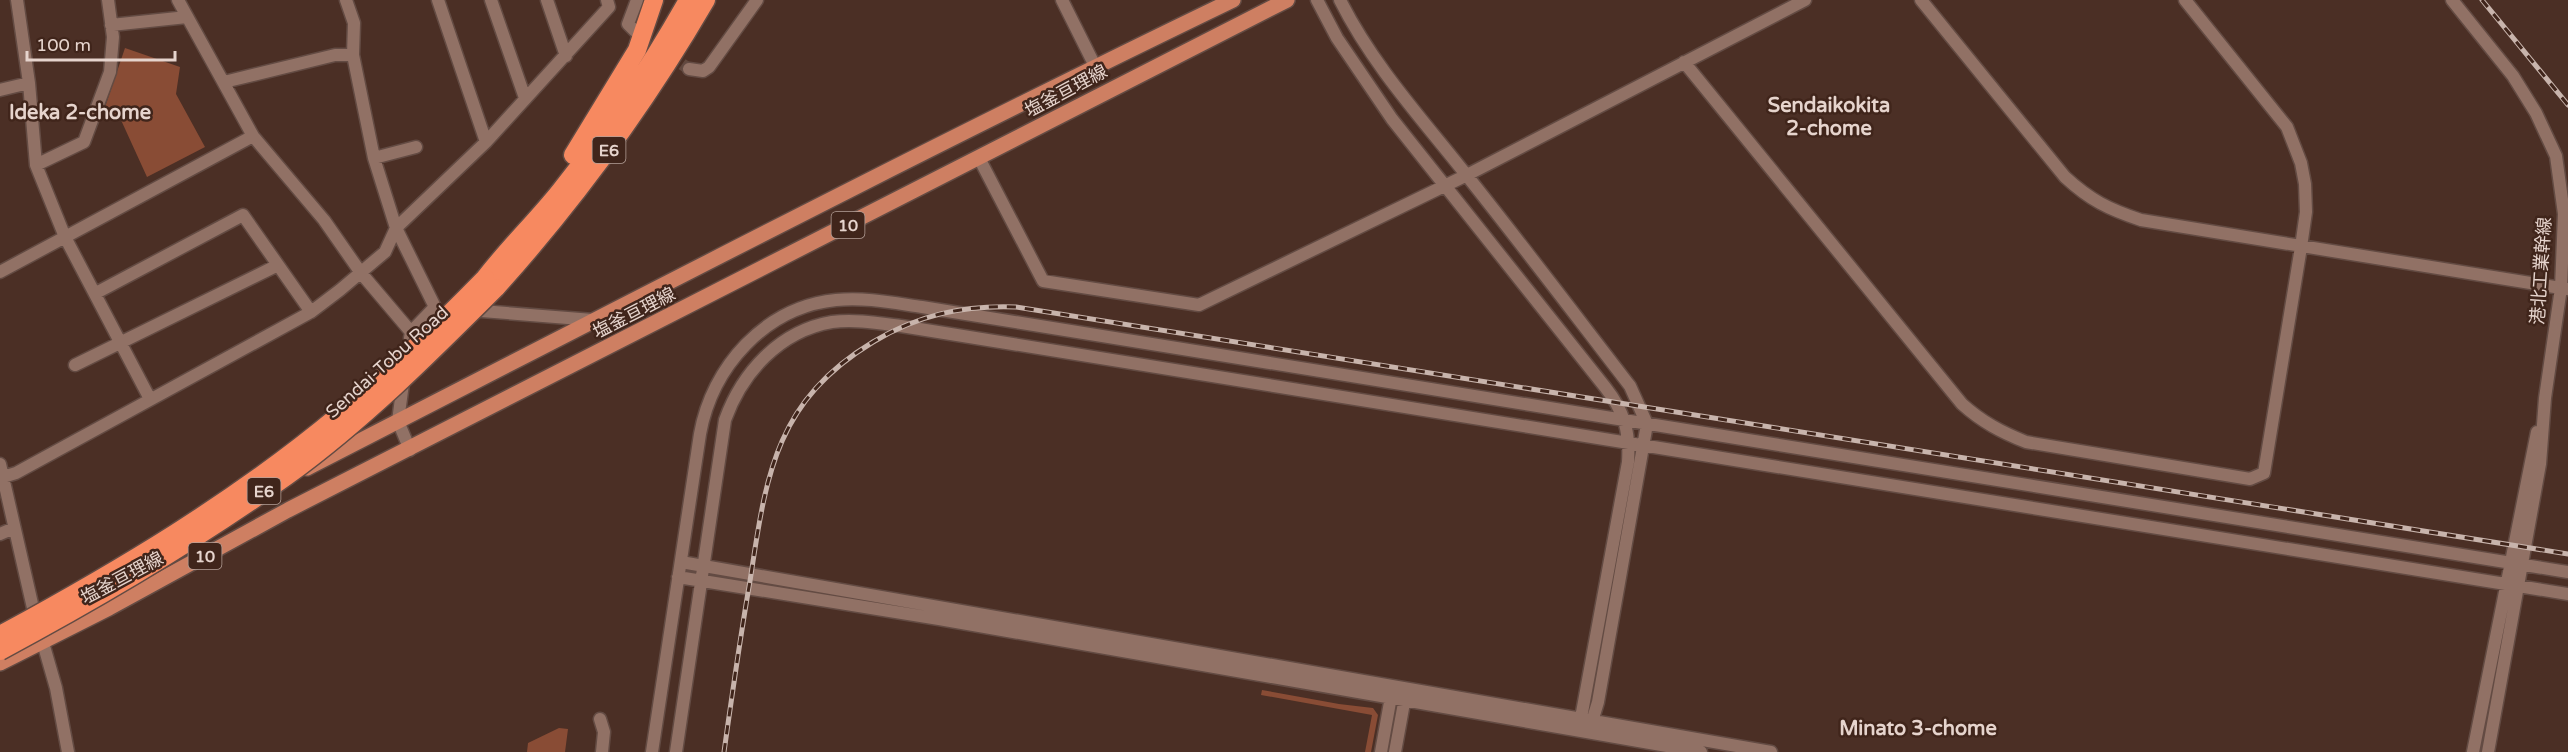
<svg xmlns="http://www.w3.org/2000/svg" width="2568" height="752" viewBox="0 0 2568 752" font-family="'Varela Round','Noto Sans JP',sans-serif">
<rect width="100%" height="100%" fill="#4b2f25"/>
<!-- green -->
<path fill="#894c35" d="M125,48L180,67L176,94L205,147L147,177L121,120L105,107Z
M1262,690L1339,704L1373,708L1378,715L1371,752H1365L1372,715L1261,695Z
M559,728L568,729L565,752H527L528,743Z"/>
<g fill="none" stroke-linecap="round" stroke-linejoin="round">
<!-- minor-tunnel -->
<path stroke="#62483e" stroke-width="12" stroke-dasharray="12 6" stroke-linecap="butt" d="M638,33L689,69"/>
<defs>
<path id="minor" d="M17,0L29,83L36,165L65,237L150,399
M178,0L253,136L324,220L361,273L411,332
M346,0L354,23L353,55L374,158L396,228L435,307
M438,0L486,142
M491,0L525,98
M547,0L566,56
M1062,0L1095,66
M1317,0L1337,38L1392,119L1605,387C1624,411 1630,431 1628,462L1581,718L1583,725
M1340,0C1373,66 1423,120 1468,177C1523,246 1576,316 1630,386L1647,424L1598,702L1591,725
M1921,0L2065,177C2090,200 2108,209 2141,220L2567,289
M2452,0L2513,76L2536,113L2556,156L2564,214L2561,288L2545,398L2540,464L2488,752
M111,25L187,17
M635,31L628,24L637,0
M1684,62L1962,404C1982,422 2001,432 2026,442L2250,479L2264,473L2301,247L2306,212L2305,184L2301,163L2287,127L2185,0
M689,69L703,71L709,67L757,0
M224,82L335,55H353
M0,90L29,83
M374,158L416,147
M979,158L1043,281L1199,305L1467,175L1805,0
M36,165L84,142L110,72L113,37L108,0
M0,272L253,136
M96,293L243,215L311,312
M469,310L593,320
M410,338L411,332L435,307
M75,365L278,265
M404,376L398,421L410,450
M0,464L33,608L56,688L68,752
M3,477L16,473L311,312L340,290L385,252L396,228L486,142L609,7L607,0
M0,534L14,528
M681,562L1771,752
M678,577L939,619L1701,752
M600,719L604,732L602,752
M652,752L700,434C712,367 765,307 836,300C865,297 894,303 922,307L2568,572
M676,752L725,420C742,373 779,331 832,322C854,319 878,323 901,326L2568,594
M1381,752L1392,691
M1395,752L1406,692
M2473,752L2537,432"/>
<path id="major" d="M307,468C615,310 922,150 1233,0
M0,663L109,608L288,510L1287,0"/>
<path id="highway" d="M573,155L637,50L654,0
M485,278C508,248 536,221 560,191C608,131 650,67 688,0
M496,288C576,199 646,103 706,0"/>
</defs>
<!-- minor casing -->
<use href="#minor" stroke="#634b43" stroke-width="15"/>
<!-- major casing -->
<use href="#major" stroke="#634b43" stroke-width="18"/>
<!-- highway casing -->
<use href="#highway" stroke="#634b43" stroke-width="21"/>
<!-- minor -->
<use href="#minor" stroke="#917165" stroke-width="12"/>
<!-- major -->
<use href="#major" stroke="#ce7f62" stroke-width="15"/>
<!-- highway -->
<use href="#highway" stroke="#f78960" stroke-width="18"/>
<defs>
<path id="rail" d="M2482,0L2568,105
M724,752C732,695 740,638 750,581C766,477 774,402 873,342C918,315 963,305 1016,307L2568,554"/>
</defs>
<!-- rail casing -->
<use href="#rail" stroke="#c8b4ac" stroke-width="5"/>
<!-- rail -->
<use href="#rail" stroke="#40251b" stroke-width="3" stroke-dasharray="9" stroke-linecap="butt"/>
<defs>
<path id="highway-bridge" d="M0,635C118,571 236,501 339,415C391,372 438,326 485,278
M0,651C99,598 196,541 287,476C363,421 430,354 496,288"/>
</defs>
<!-- highway-bridge casing -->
<use href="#highway-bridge" stroke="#634b43" stroke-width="21" stroke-linecap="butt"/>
<!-- highway-bridge -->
<use href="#highway-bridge" stroke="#f78960" stroke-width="18"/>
</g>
<g text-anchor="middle" stroke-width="5" stroke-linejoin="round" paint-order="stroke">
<!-- shield labels -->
<g fill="#40251b" stroke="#b4a098" stroke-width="1.5">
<rect x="592.5" y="137" width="33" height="26" rx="4.5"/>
<rect x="831.5" y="212" width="33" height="26" rx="4.5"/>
<rect x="247.5" y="478" width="33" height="26" rx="4.5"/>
<rect x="188.5" y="543" width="33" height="26" rx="4.5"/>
</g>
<g font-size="16" font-weight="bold" fill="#e6d4cd">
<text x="609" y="156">E6</text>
<text x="848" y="231">10</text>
<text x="264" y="497">E6</text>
<text x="205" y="562">10</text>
</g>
<!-- street labels -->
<g font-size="18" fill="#e6d4cd" stroke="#40251b">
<text transform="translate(1066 91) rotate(-28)" y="6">塩釜亘理線</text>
<text transform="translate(2541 271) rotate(-86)" y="6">港北工業幹線</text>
<text transform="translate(634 313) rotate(-27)" y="6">塩釜亘理線</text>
<text transform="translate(387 362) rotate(-42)" y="6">Sendai-Tobu Road</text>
<text transform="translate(122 578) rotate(-28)" y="6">塩釜亘理線</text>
</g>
<!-- neighbourhood labels -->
<g font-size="20" font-weight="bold" fill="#e6d4cd" stroke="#40251b">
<text x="1829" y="112">Sendaikokita<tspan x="1829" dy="23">2-chome</tspan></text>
<text x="80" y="119">Ideka 2-chome</text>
<text x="1918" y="735">Minato 3-chome</text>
</g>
</g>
<!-- scale -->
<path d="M27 51v9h148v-9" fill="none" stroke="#e6d4cd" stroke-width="3"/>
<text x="36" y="51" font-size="18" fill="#e6d4cd" stroke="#40251b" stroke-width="4.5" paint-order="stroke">100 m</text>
</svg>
